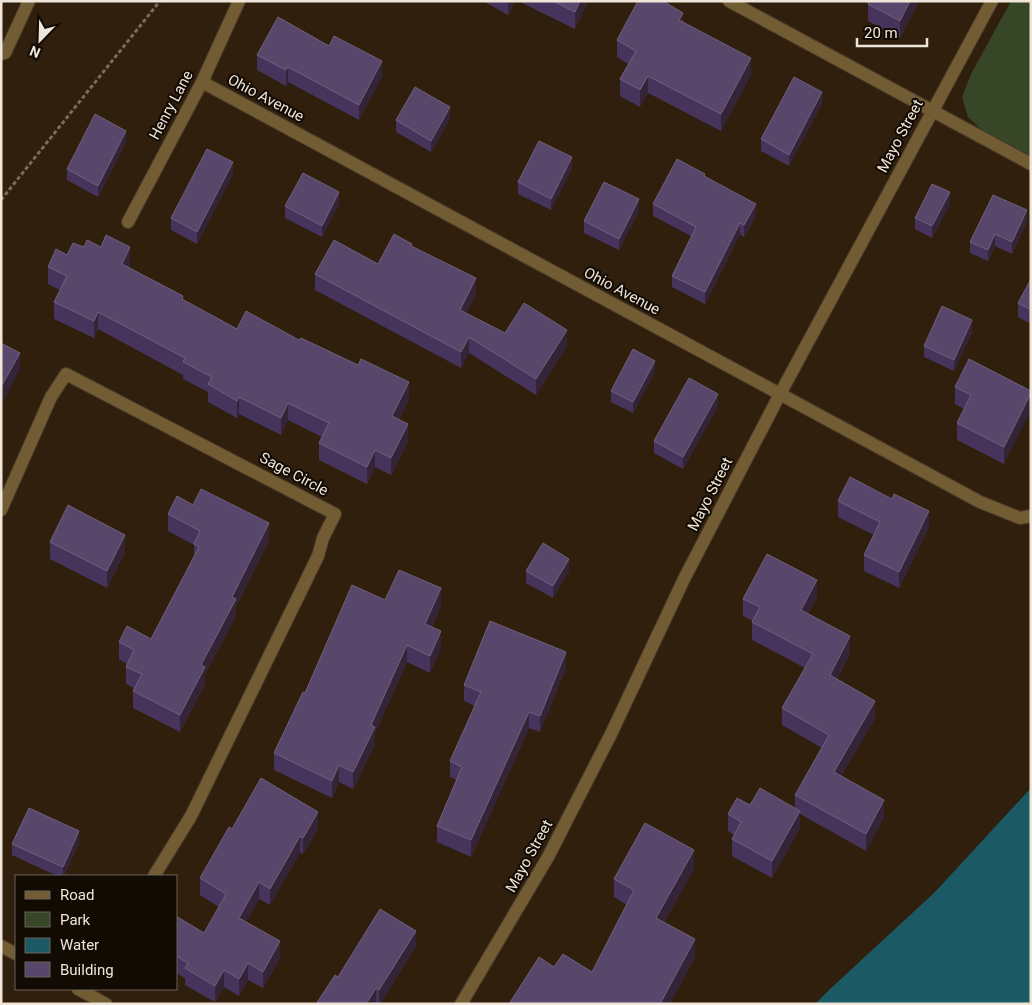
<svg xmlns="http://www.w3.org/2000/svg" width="1032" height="1005" viewBox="0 0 1032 1005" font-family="Roboto,sans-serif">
<rect width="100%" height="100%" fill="#2f1f0c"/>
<!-- green -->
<path fill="#364626" d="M1011,1H1031V157L984,132L968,117L962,97L971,74Z"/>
<!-- water -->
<path fill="#1b5a64" d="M1031,788V1004H815L830,989L934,893Z"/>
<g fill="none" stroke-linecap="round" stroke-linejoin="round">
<defs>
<path id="minor" d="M729,1L1031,164
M1,54L5,53L29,1
M202,82L980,502L1020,518L1031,516
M128,222L202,82L239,1
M1,510L51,397L66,374L335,514L323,538L318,556L191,816L154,876
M1,946L16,954
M78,989L106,1004
M461,1004L548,857L611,734L684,579L780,394L992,1"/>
</defs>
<!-- minor casing -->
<use href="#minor" stroke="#4a3b29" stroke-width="14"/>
<!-- path -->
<path stroke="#7a6c5c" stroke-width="3" stroke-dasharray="4 2.5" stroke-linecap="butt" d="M1,200L160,1"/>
<!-- minor -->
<use href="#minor" stroke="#725c34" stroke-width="12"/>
</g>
<!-- wall -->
<path fill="#46345d" d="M483,1H515L508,15Z
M518,1H588L575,29Z
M864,1H919L900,38L868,21V3Z
M683,22L751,75L721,131L648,93L640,107L620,96V79L628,64L617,57V40Z
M257,55L382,77L359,120L288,82L286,86L257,70Z
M822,104L789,166L761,151V139Z
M450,119L431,152L396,132V120Z
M126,142L98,197L67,180V169Z
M572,169L551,210L518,194V182Z
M233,174L197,244L171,230V218Z
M705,177L756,216L744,237L740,234L705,304L672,287V276L691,236L653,216V204Z
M339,204L322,237L285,218V206Z
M950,204L932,238L915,229V218Z
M639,211L619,250L584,233V221Z
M1027,222L1012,254L995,246L988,261L970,253V242Z
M412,246L476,294L466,313L505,333L567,346L536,395L469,353L461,368L315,290V274L378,264Z
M84,247L130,264L129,267L183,300L237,329L299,340L409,399L399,419L408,441L391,475L375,467L367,484L319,460V443L322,437L288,420L281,435L239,414L237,418L208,402V392L183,379V375L98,329L94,338L54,319V302L60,290L48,284V267L67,255Z
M1031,279V324L1018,317V303Z
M972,332L954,371L924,357V346Z
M655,372L633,413L611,402V391Z
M955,387L1031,391L1004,464L957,440V423L964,409L955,404Z
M718,406L683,469L654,453V441Z
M838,501L929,527L899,588L864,571V555L874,535L838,517Z
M193,505L269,540L236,606V616L205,674V684L180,732L133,708V691L134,688L126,684V667L127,664L119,659V642L151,639L194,556V545L168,531V514Z
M50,542L125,552L107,588L50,559Z
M526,571H569L553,598L526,583Z
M817,597L808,614L850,653L837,679L875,718L841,776L884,817L866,851L800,814V828L772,878L732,856V839L734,835L728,831V814L750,805L795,808V795L822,748L782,725V708L805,668L752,640V622L753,621L743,616V599Z
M441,605L432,627L441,648L430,673L407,662L375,733V744L353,789L339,782L332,798L274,770V753L305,693Z
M566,668L540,732L529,728L471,857L437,842V826L457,780L450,777V761L475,706L464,701V685Z
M232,829H318L303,854L300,852L270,905L259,899L246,922L280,958L263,988L248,980L239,996L224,987L215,1002L185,985V978L176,973V916L204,933L219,907L200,895V878Z
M79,843L64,876H57L12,855V844Z
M694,869L664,922L695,957L670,1004L554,967L592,972L627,905L614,897V879Z
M416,946L380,1004L376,1003L338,977Z"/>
<!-- shaded-wall -->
<path fill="#352437" d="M1,1H5L1,8Z
M508,1H515L508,15Z
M580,1H588L575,29V12Z
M910,1H919L900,38V21Z
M683,13V30L679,20Z
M751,58V75L721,131V114Z
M382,61V77L359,120V105Z
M288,67V82L286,86V70Z
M648,76V93L640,107V90Z
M822,92V104L789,166V155Z
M450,107V119L431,152V141Z
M126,131V142L98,197V186Z
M572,157V169L551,210V199Z
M233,162V174L197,244V232Z
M339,192V204L322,237V226Z
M950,192V204L932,238V226Z
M639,199V211L619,250V239Z
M756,204V216L744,237V225Z
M1027,210V222L1012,254V242Z
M740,223V234L705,304V292Z
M995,234V246L988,261V250Z
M130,247V264L122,281V264Z
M476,278V294L460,327V310Z
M98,312V329L94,338V321Z
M972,320V332L954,371V360Z
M567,330V346L536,395V379Z
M469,337V353L461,368V352Z
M20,353V370L1,405V387Z
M655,361V372L633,413V402Z
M409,382V399L392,433V416Z
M1031,393V410L1004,464V447Z
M718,394V406L683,469V457Z
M239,397V414L237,418V401Z
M288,403V420L281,435V418Z
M408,424V441L391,475V458Z
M375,450V467L367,484V467Z
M929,511V527L899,588V572Z
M269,523V540L236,606V616L205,674V684L180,732V715L201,665L232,597Z
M125,535V552L107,588V571Z
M569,559V571L553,598V586Z
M817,580V597L801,627V610Z
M441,588V605L425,641V624Z
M441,631V648L430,673V656Z
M850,636V653L830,692V675Z
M407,645V662L375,733V744L353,789V772L371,725Z
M566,652V668L540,732V716Z
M875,701V718L834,789V772Z
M529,712V728L471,857V840Z
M339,765V782L332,798V781Z
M884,800V817L866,851V834Z
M800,811V828L772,878V861Z
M318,812V829L303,854V838Z
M79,831V843L64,876H63V867Z
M300,836V852L270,905V889Z
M694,850V869L656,937V918Z
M259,882V899L239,935V918Z
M416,931V946L380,1004H379V990Z
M695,939V957L670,1004H660Z
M280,941V958L263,988V972Z
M248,963V980L239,996V979Z
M224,970V987L215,1002V986Z
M376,988V1003L375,1004H366Z"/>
<!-- building -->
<path fill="#58476b" stroke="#70607c" d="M553,1H580L575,12Z
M638,1H663L683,13L679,20L751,58L721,114L648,76L640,90L620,79L636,51L617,40Z
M870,1H910L900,21L868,4Z
M278,17L329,46L334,36L382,61L359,105L288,67L286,70L257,55Z
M794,77L822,92L789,155L761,139Z
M415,87L450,107L431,141L396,120Z
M95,114L126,131L98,186L67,169Z
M539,141L572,157L551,199L518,182Z
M207,149L233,162L197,232L171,218Z
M677,159L705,174L704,176L756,204L744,225L740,223L705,292L672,276L696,227L653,204Z
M303,173L339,192L322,226L285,206Z
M604,182L639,199L619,239L584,221Z
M932,184L950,192L932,226L915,218Z
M993,195L1027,210L1012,242L995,234L988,250L970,242Z
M394,234L412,244L411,246L476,278L460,310L505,333L524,303L567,330L536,379L469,337L461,352L315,274L334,240L378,264Z
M106,235L130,247L122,264L183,296L182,299L237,329L246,311L299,340L301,338L358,365L361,359L409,382L392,416L408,424L391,458L375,450L367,467L319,443L329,423L288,403L281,418L239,397L237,401L208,384L212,377L183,362L185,358L98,312L94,321L54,302L67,276L48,267L56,249L67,255L73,243L84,247L87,240L101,247Z
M1031,279V310L1018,303Z
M942,306L972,320L954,360L924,346Z
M1,343L20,353L1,387Z
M633,349L655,361L633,402L611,391Z
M969,359L1031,391V393L1004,447L957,423L971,395L955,387Z
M689,378L718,394L683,457L654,441Z
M850,477L892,499L894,494L929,511L899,572L864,555L880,522L838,501Z
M201,489L269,523L232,597L236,599L201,665L205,667L180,715L133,691L142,674L126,667L134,650L119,642L127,626L151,639L199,547L194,544L200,531L168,514L177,496L193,505Z
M68,505L125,535L107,571L50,542Z
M543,543L569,559L553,586L526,571Z
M767,554L817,580L801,610L850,636L830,675L875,701L834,772L884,800L866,834L795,795L829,735L782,708L813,654L752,622L760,607L743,599Z
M399,570L441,588L425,624L441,631L430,656L407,645L371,725L375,727L353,772L339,765L332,781L274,753L303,692L305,693L352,585L385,600Z
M490,621L566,652L540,716L529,712L471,840L437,826L462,767L450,761L481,692L464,685Z
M261,778L318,812L303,838L300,836L270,889L259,882L239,918L280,941L263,972L248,963L239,979L224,970L215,986L185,968L188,963L176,956V916L204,933L226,894L200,878L229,827L232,829Z
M760,788L800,811L772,861L732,839L741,822L728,814L737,798L750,805Z
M29,808L79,831L63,867L12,844Z
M645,823L694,850L656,918L695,939L660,1004H509L539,957L554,967L563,954L592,972L634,890L614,879Z
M380,909L416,931L379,990L376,988L366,1004H316L335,975L338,977Z"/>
<g text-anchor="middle" stroke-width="4" stroke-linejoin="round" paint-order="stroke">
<!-- street labels -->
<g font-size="15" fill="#f0e5d9" stroke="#110b04">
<text transform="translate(266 98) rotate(28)" y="5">Ohio Avenue</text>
<text transform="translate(171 105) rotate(-62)" y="5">Henry Lane</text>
<text transform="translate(900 136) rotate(-62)" y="5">Mayo Street</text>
<text transform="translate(622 291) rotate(28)" y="5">Ohio Avenue</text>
<text transform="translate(294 474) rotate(28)" y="5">Sage Circle</text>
<text transform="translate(710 494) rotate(-63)" y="5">Mayo Street</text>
<text transform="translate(529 856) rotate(-61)" y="5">Mayo Street</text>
</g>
</g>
<!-- border -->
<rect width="1032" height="1005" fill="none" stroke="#f0e5d9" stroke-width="5"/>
<!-- legend -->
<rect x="15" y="875" width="162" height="115" fill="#110b04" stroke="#6a6259"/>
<rect x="25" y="891" width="25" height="8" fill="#725c34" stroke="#6a6259"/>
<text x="60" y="900" font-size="15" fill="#f0e5d9">Road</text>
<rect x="25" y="912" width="25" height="15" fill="#364626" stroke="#6a6259"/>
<text x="60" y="925" font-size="15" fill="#f0e5d9">Park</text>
<rect x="25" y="938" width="25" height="15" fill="#1b5a64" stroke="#6a6259"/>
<text x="60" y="950" font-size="15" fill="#f0e5d9">Water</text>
<rect x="25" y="962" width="25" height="15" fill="#58476b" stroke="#6a6259"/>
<text x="60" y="975" font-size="15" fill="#f0e5d9">Building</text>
<!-- north arrow -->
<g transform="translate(40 40) rotate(203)" stroke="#110b04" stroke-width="4" paint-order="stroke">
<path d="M0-4L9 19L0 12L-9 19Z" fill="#f0e5d9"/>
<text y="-8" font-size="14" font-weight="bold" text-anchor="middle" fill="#f0e5d9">N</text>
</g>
<!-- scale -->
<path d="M857 38v8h70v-8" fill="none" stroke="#f0e5d9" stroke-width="2.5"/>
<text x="864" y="38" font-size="15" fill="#f0e5d9" stroke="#110b04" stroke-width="4" paint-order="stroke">20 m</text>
</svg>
